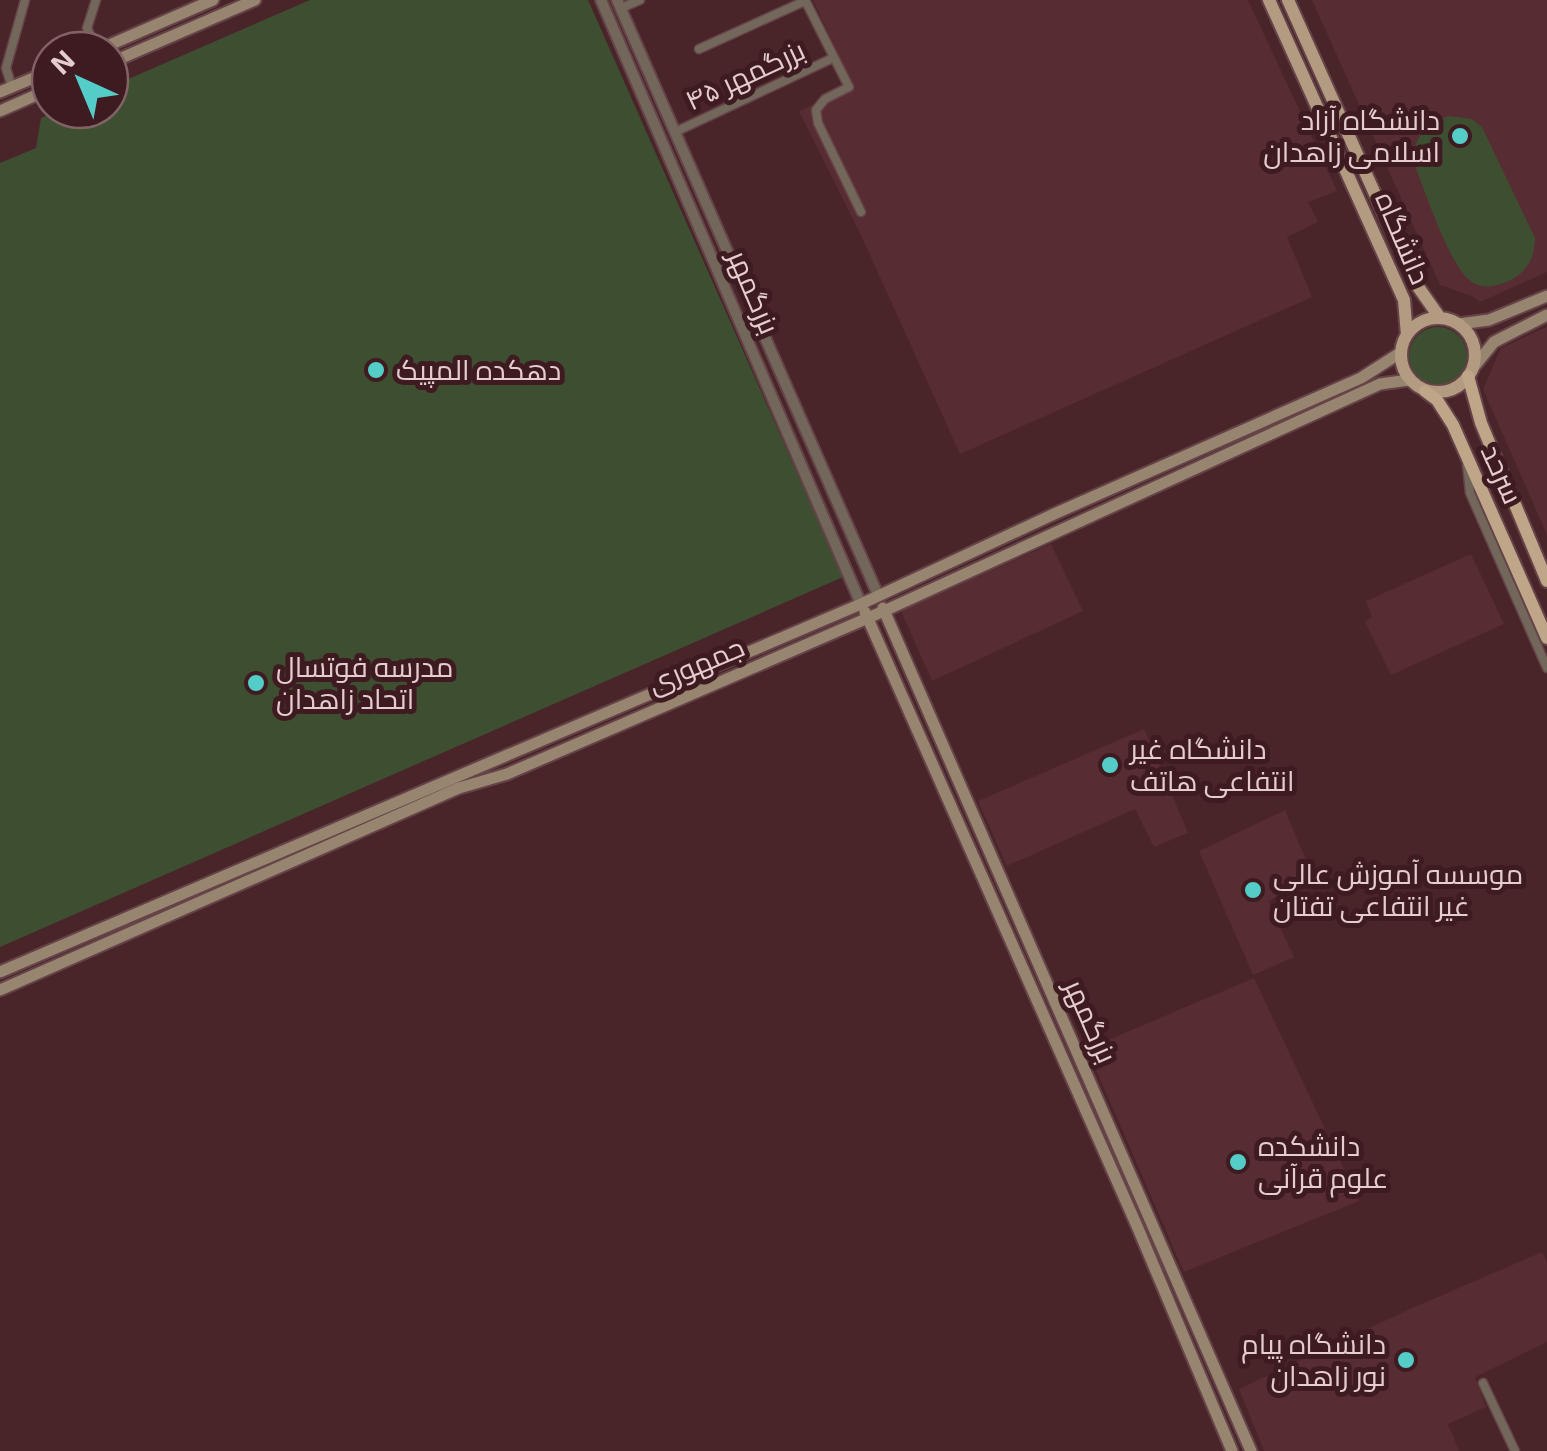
<svg xmlns="http://www.w3.org/2000/svg" width="1547" height="1451" viewBox="0 0 1547 1451" font-family="'Exo 2',Cairo,sans-serif">
<rect width="100%" height="100%" fill="#49252a"/>
<!-- built -->
<path fill="#572c32" d="M813,0H1248L1337,191L1308,202L1318,222L1287,237L1312,297L960,454L860,233L799,111L853,86Z
M1312,0H1547V272L1480,302L1472,296L1440,285Z
M1547,327V535L1483,389L1501,348Z
M1051,544L1083,611L932,681L901,611Z
M1471,554L1504,624L1391,675L1365,622L1372,617L1366,601Z
M1144,729L1188,833L1154,847L1135,809L1007,866L978,801Z
M1285,810L1314,879L1268,901L1294,957L1253,975L1199,851Z
M1254,978L1359,1201L1184,1272L1087,1049Z
M1542,1252L1547,1262V1342L1475,1377L1486,1407L1448,1424L1459,1451H1264L1239,1389L1410,1309Z"/>
<!-- green -->
<path fill="#3e4f31" d="M310,0H588L843,577L0,947V163L36,148L41,118C63,107 86,110 110,110V87Z
M1449,116L1472,119L1482,127L1535,238C1534,259 1528,271 1509,281C1497,286 1484,290 1472,282C1450,269 1423,185 1412,158C1417,134 1426,123 1449,116Z
M1409 356a29 29 0 1 1 58 0a29 29 0 1 1-58 0Z"/>
<g fill="none" stroke-linecap="round" stroke-linejoin="round">
<defs>
<path id="minor" d="M96,0L87,28L97,50
M805,0L849,87L825,99L816,110L818,123L861,212
M621,8L640,0
M699,49L805,1
M12,87L6,68L25,0
M675,132L833,58
M1467,465L1470,493L1547,668
M1483,1383L1515,1451"/>
<path id="tertiary" d="M601,0L861,604
M617,0L878,595"/>
<path id="secondary" d="M98,50L213,0
M110,63L255,0
M0,92L50,71
M0,111L50,89
M1459,324L1489,320L1547,296
M1473,368L1494,342L1547,315
M883,608L1251,1451
M865,612L1137,1226L1232,1451
M0,972L861,604L1054,514L1361,378L1400,353
M0,990L459,788L507,774L884,611L1380,384L1409,380"/>
<path id="primary" d="M1269,0L1404,300L1407,335
M1288,0L1414,281L1440,318
M1401 355a37 37 0 1 1 74 0a37 37 0 1 1-74 0Z"/>
<path id="trunk" d="M1468,376L1481,423L1547,581
M1425,391L1437,400L1453,425L1547,638"/>
</defs>
<!-- minor casing -->
<use href="#minor" stroke="#654348" stroke-width="11"/>
<!-- tertiary casing -->
<use href="#tertiary" stroke="#654348" stroke-width="14"/>
<!-- secondary casing -->
<use href="#secondary" stroke="#654348" stroke-width="15"/>
<!-- primary casing -->
<use href="#primary" stroke="#654348" stroke-width="16"/>
<!-- trunk casing -->
<use href="#trunk" stroke="#654348" stroke-width="16"/>
<!-- minor -->
<use href="#minor" stroke="#72675a" stroke-width="8"/>
<!-- tertiary -->
<use href="#tertiary" stroke="#72675a" stroke-width="10"/>
<!-- secondary -->
<use href="#secondary" stroke="#978570" stroke-width="11"/>
<!-- primary -->
<use href="#primary" stroke="#b29b80" stroke-width="12"/>
<!-- trunk -->
<use href="#trunk" stroke="#bfa688" stroke-width="12"/>
</g>
<!-- markers -->
<g fill="#54cdc9" stroke="#3e1b20" stroke-width="4">
<circle cx="1460" cy="136" r="10"/>
<circle cx="376" cy="370" r="10"/>
<circle cx="256" cy="683" r="10"/>
<circle cx="1110" cy="765" r="10"/>
<circle cx="1253" cy="890" r="10"/>
<circle cx="1238" cy="1162" r="10"/>
<circle cx="1406" cy="1360" r="10"/>
</g>
<g text-anchor="middle" stroke-width="10" stroke-linejoin="round" paint-order="stroke">
<!-- street labels -->
<g font-size="28" fill="#e5cdcf" stroke="#3e1b20">
<text transform="translate(745 75) rotate(-25)" y="10">بزرگمهر ۴۵</text>
<text transform="translate(1403 238) rotate(67)" y="10">دانشگاه</text>
<text transform="translate(754 292) rotate(67)" y="10">بزرگمهر</text>
<text transform="translate(1502 474) rotate(66)" y="10">سرحد</text>
<text transform="translate(696 665) rotate(-23)" y="10">جمهوری</text>
<text transform="translate(1091 1021) rotate(66)" y="10">بزرگمهر</text>
</g>
<!-- poi labels -->
<g font-size="28" fill="#e5cdcf" stroke="#3e1b20" text-anchor="start">
<text x="1440" y="130" text-anchor="end">دانشگاه آزاد<tspan x="1440" dy="32">اسلامی زاهدان</tspan></text>
<text x="396" y="380">دهکده المپیک</text>
<text x="276" y="677">مدرسه فوتسال<tspan x="276" dy="32">اتحاد زاهدان</tspan></text>
<text x="1130" y="759">دانشگاه غیر<tspan x="1130" dy="32">انتفاعی هاتف</tspan></text>
<text x="1273" y="884">موسسه آموزش عالی<tspan x="1273" dy="32">غیر انتفاعی تفتان</tspan></text>
<text x="1258" y="1156">دانشکده<tspan x="1258" dy="32">علوم قرآنی</tspan></text>
<text x="1386" y="1354" text-anchor="end">دانشگاه پیام<tspan x="1386" dy="32">نور زاهدان</tspan></text>
</g>
</g>
<!-- north arrow -->
<g transform="translate(80 80) rotate(316)"><circle r="48" fill="#3e1b20" stroke="#816266" stroke-width="2.5"/>
<path d="M0-8L18 38L0 25L-18 38Z" fill="#54cdc9"/>
<text y="-15" font-size="28" font-weight="bold" text-anchor="middle" fill="#e5cdcf">N</text>
</g>
</svg>
